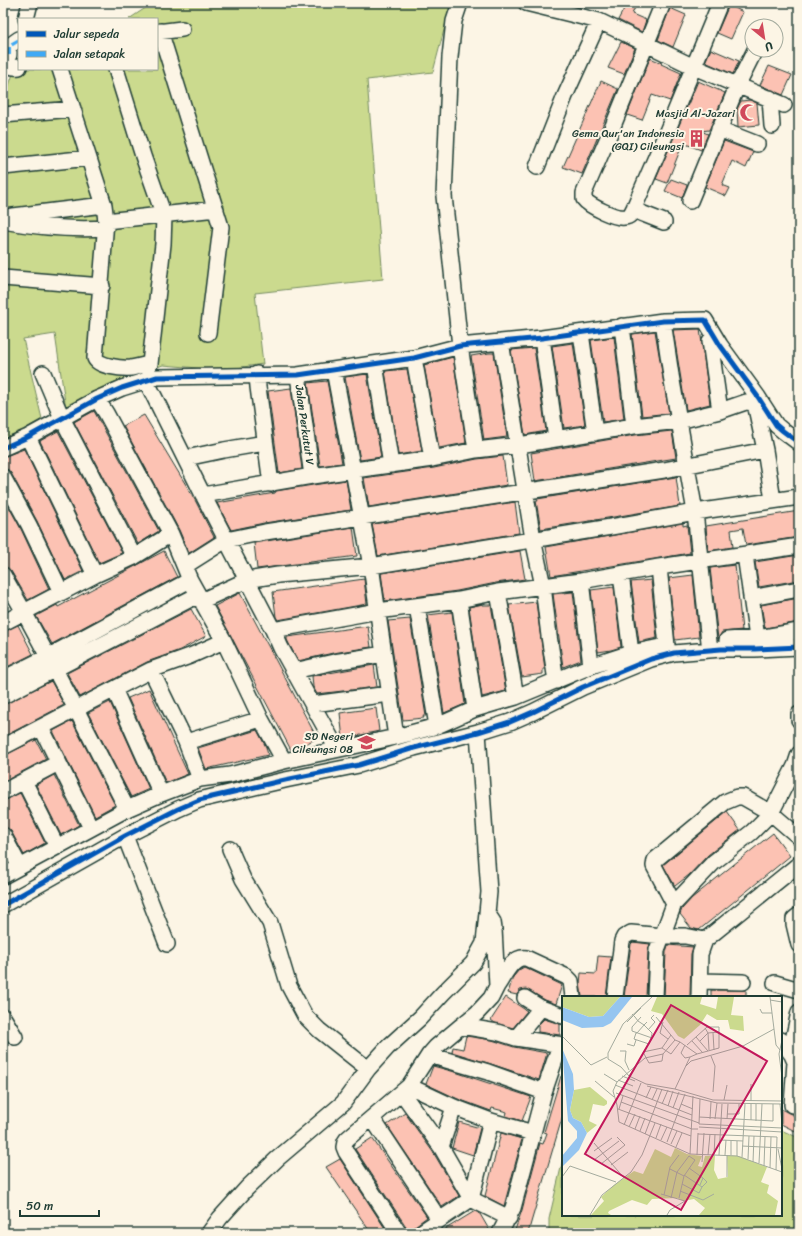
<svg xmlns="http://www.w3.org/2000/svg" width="802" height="1236" viewBox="0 0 802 1236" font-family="Sriracha,sans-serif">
<rect width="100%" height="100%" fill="#fcf5e5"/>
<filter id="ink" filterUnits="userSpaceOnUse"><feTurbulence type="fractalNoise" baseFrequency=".025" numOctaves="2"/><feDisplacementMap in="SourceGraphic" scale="8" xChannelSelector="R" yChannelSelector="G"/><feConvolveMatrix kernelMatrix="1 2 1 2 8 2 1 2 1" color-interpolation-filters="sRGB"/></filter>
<g filter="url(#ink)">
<!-- green -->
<path fill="#cbda8e" stroke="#758c61" d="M153,3H451L433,72L367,80L383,279L255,293L263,364L223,370L163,365L112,383L66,409L55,334L23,339L42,419L3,442V91L8,88L18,60H19V69H157V19H129Z
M781,1130L799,1138V1233H549V1219L563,1159V1215H781Z"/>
<!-- building -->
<path fill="#fcc2b3" stroke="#1f3d34" d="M627,3H637L632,14L646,20L642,32L618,20Z
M729,5L743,12L731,39L717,33Z
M670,8L686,15L673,47L658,40Z
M621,42L635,48L624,74L608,68Z
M711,49L739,61L733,74L705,62Z
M650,58L662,63L661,64L681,73L670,101L652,95L642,120L627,115Z
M769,66L792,75L783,95L760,85Z
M601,81L618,89L582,174L563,167Z
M698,81L725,93L709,130L701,131L708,134L701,150L683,143L667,183L656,179Z
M750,100L757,103L759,125L738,127L737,109L741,101Z
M724,141L753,152L746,168L732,161L722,185L730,188L726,196L705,187Z
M671,179L687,185L682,198L665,191Z
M700,329L710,404L686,410L673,330Z
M655,331L669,413L642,416L632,334Z
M614,337L624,419L603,422L591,340Z
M573,343L585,425L564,428L552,346Z
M534,348L546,431L525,435L511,350Z
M489,353H494L507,437L484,440L471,356Z
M453,357L466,443L439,448L424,365Z
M407,369L422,451L398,455L385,371Z
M367,374L381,457L360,460L345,377Z
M327,381L342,463L320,466L308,383Z
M291,388L302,469L279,473L268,391Z
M94,411L159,531L138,544L74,422Z
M144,415L195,500L214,537L189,553L179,530L123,426Z
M58,431L122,553L99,563L40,441Z
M672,431L676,458L535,481L531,453L635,435Z
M24,449L83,571L65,580L37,521L11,473L7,469L3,468V457Z
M503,456L507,485L369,507L364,478L434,468L477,459Z
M676,477L680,506L541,529L536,501H538L537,499Z
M346,480L351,510L264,523L231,530L217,503L275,493L276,491L313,485Z
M3,496L21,529L49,589L28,600L11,571L5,567L3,562Z
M515,502L519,533L378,556L372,524Z
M799,511V537L746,545L743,528L731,530L733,547L708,551L706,526Z
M683,523V526L687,525L690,553L551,576L546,547Z
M353,527L357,556L257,569L254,543Z
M164,551L177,577L52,644L36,616L57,605L58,607Z
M520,551L525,579L496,583L457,591L385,601L381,573Z
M799,555V580L759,587L755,562Z
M735,565L742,630L722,632L718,639L710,568Z
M693,575L699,637L675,640L669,578Z
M364,579L367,604L283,619L278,620L276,617L273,592Z
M651,580L657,638L639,642L631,582Z
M614,587L621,647L611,650L598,652L591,590Z
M573,592L581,660L563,667L553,594Z
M240,593L317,738L294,750H291L215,606Z
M799,598V622L765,628L761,605Z
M536,602L545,669H543V674L522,677L509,605Z
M483,604V605H491L506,691L482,697L469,607Z
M191,609L206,636L180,650L147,662L80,697L67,673Z
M452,612L465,704L444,713L428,615Z
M410,619L426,716H423L424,718L403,720L388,621Z
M18,625L33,654L3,669V632Z
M368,626L371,647L333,653L298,661L287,640V637Z
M374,665L377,687L317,694L313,687L312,676Z
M51,681L64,705L3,737V705Z
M149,689L188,774L166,783L128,698Z
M110,702L149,789L131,797L88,713Z
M376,708L379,731L343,739L340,713Z
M72,721L115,805L95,816L53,731Z
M257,730L266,747L268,755L206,769L198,748Z
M36,740L46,759L3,782V756Z
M54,775L79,825L61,835L36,785Z
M20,793L45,843L24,855L11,831L5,827L3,822V801Z
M727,812L740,830L708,855L689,875L675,886L663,865Z
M773,833L790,856L699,930L691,928L680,914L682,909L692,898Z
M633,942L650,944L648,950L646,997H624L631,944Z
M668,945L693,947L691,954L690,997H664L666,952Z
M598,956L611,957L606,997H582L580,983L581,973L596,974Z
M524,967L562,985L556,1004L545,1000L526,989L520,990L517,995L508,993L513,977L519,970Z
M711,990H746V997H711Z
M506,997L527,1011L513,1028L495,1023L491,1020Z
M544,1019L560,1024V1035L538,1032V1025Z
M466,1036L492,1040L514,1047L547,1053L539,1080L491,1064L452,1052L453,1047L463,1049Z
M433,1066L455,1072L531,1097L522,1121L506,1116L507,1112L492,1108L491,1111L458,1099L426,1084Z
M561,1076H563V1115L532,1219L528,1233H514L522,1210L540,1143L543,1144L547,1133L544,1132Z
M781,1109L799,1118V1133L781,1124Z
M405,1113L433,1152L459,1196L442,1207L387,1125Z
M459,1122L480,1128L473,1155L452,1148Z
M501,1133L522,1139L504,1206L485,1196Z
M372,1138L427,1217L415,1226L411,1233H408L407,1228L355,1149Z
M340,1159L388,1233H371L326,1167Z
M475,1211L480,1214L491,1233H439Z"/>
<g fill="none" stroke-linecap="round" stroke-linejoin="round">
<defs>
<path id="minor" d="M460,3L454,21L450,57L444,196L460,346L476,450
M526,3L599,21L694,67L784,105
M663,3L613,126L584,193V199C589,206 616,219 625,217C628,217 629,216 631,214L634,208L668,129L720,3
M26,19L30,3
M160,31L221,227L208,333
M157,32L182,29
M19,39L9,46V55L6,60C10,67 12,68 19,67
M60,69L104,205L106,221L95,358C98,366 122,369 131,368C137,367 143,365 150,364L163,244L164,216L143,156L116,69
M770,98L772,126
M3,115L73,109
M719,129L757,144
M3,167L89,158
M537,167L565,96L599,21
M690,201L738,84L755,50
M634,208L641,213L664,222
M5,217L104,205
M3,221C36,227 72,230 106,228
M106,221L216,209
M3,278L102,286
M663,321L671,375L695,512L709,642
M622,326L634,426
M581,333L595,433
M542,338L556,439
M710,341L720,411
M501,342L533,539L543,586L549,636L556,681
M414,358L432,459
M375,364L391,465
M334,370L371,566L396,737
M43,373L62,418L134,557
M257,374L258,387L271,484
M298,375L312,476
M146,380L203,495L273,630L281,648L337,749
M97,399L106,413L171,534L190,580L224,641L261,719L284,761
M754,403L756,408L765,450L773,500
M28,437L95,575
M3,448L28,437L97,399L122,388L157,377L298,375L414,358L460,346L542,338L663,321L705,320L720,345L758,397L776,425L783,431L799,443
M186,458L224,450L265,443
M3,477L29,525L61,592
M203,495L312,476L432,459L476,450L519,445L634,426L679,421L720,411L746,402L754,403L758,397
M745,555L757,638
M185,566L226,540L265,532L664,470L765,450
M659,567L667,646
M621,574L631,653
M3,575L24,612L76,709L127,809
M581,581L591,666
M498,592L516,697
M751,598L799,589
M459,600L475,709
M201,601L247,580L278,575L371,566L611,527L695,512L799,497
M417,606L437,726
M3,623L95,575L134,557L171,534
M273,630L378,611L459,600L498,592L581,581L659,567L799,546
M727,640L757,638L799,631
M151,670L186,742L200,779
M294,671L334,662L384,654
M3,679L47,657L190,580
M114,689L161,794
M3,696L198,595
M313,704L389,694
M799,714V720
M41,727L91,828
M186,742L261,719
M3,747L151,670L190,656L224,641
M24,781L57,847
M3,792L58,763
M3,835L20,867
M125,836L167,944
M230,849L243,879L270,923L289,986L305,1016L319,1030L368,1069
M3,876L127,809L161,794L200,779L230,775L284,761L396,737L437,726L475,709L516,697L591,666L631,653L665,646
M674,904L654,866L655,860L725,802L737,797H743L771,813L799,837
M3,905L125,836L178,809L199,800L285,780L359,765L414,748L478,732L510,722L533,712L583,687L651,659L674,653L721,649H755L799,647
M799,915L794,919V924L799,945
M700,981L743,982
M775,983L799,990
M497,986C504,976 512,956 526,958L567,977L571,981L573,997
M615,997L622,941L624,937L631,933L663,936H685L705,940L799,864
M655,997L657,950L674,904L714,862L752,832L771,813L795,766L799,754
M699,997L700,954L705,940
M525,998L541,1008
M3,1017L15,1037
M461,1026L477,1013L491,998L497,986L494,929L493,922L487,913L489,892L478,732
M516,1038L541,1008L563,1016
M781,1040L792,1055L795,1062L792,1105
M792,1045L799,1012
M429,1055L488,1072L544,1092
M409,1086L454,1107L491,1121L533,1133
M402,1093L441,1147L471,1199L491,1121
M372,1118L439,1219
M441,1147L454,1107
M209,1233L220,1218L247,1188L277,1159L343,1103L368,1069L388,1047L420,1018L443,993L473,963L484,943L487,913
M399,1233L346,1152L344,1147L345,1142L347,1139L409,1086L429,1055L436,1047L461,1026L497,1032L516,1038L563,1045
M420,1233L471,1199L509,1218
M500,1233L513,1208L544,1092L560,1045"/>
</defs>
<!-- minor casing -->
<use href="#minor" stroke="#1f3d34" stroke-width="18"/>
<!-- minor -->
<use href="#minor" stroke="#fcf5e5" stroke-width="15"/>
<!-- quiet -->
<path stroke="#3fa9f5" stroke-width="4" stroke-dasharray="8 4" stroke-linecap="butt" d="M9,55V46L19,40"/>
<defs>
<path id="cycleway" d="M3,448L28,437L97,399L122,388L157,377L298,375L414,358L460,346L542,338L663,321L705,320L720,345L758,397L776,425L783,431L799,443
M3,905L125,836L178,809L199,800L285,780L359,765L414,748L478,732L510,722L533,712L583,687L651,659L674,653L721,649H755L799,647"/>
</defs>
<!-- cycleway casing -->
<use href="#cycleway" stroke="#fcf5e5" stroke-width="8"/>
<!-- cycleway -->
<use href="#cycleway" stroke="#0057b8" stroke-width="5"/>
</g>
</g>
<!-- icons -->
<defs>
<symbol id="mosque-bare" viewBox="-9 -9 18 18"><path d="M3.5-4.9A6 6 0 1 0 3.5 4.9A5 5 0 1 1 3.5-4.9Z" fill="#d1495b" stroke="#fcf5e5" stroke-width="2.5" paint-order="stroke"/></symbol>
<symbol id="building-bare" viewBox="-9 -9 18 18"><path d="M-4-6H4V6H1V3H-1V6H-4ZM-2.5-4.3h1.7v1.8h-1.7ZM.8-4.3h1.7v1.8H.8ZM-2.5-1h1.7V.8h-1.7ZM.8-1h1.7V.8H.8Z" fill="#d1495b" stroke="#fcf5e5" stroke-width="2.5" paint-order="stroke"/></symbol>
<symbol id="school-bare" viewBox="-9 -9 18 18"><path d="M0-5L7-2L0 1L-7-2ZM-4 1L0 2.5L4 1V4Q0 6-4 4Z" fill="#d1495b" stroke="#fcf5e5" stroke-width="2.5" paint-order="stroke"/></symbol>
</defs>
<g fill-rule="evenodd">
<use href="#mosque-bare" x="736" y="100" width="25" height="25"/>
<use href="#building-bare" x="684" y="126" width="25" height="25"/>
<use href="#school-bare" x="354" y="730" width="25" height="25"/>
</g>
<g text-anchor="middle" stroke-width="4" stroke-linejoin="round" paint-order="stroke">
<!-- poi labels -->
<g font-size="11" fill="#1f3d34" stroke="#fcf5e5" text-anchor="end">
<text x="735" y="117">Masjid Al-Jazari</text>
<text x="684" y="137">Gema Qur'an Indonesia<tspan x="684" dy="13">(GQI) Cileungsi</tspan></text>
<text x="353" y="740">SD Negeri<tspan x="353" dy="13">Cileungsi 08</tspan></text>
</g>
<!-- street labels -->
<g font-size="11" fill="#1f3d34" stroke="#fcf5e5">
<text transform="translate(305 425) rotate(82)" y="4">Jalan Perkutut V</text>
</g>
</g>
<!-- overview -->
<g transform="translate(562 996)">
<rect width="220" height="220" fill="#fcf5e5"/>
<path d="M0,1H58L41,20L27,21L0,11ZM95,1H140L138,8L154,13L156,1H172L169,19L181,20L182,35L168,33L166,24H155L145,18L138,29L122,43L116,40L100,18L89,15ZM28,91L45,105V108L42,110L31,108L27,125L35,129L25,137L19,126L11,122L8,114L12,94ZM113,152L125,158L140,160L136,170L140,171L143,160H153L152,174L156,183L166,181L165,159L177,160L205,171L199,186L207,189L205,197L216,205L213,219H137L143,212L132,203L121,205L115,202L90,203L85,209L70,204L47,215L46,217L49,219H29L42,205L39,201L52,189L72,175L81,178L93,153L109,161Z" fill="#cbda8e"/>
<path d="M58,1H70L49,27L41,31L20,32L0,24V11L27,21L41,20ZM0,52L11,78L12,94L8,114L11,122L19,126L25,137L17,154L0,171V160L15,142V135L6,125Z" fill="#95c5f0"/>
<path fill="none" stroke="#a4ab9e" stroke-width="1" d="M90,1L61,28L46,57V63L59,71L67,80L84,88L113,93L151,104L220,105M208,1L214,49L218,54M208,4L220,6M198,13L200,17H210M70,18L73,21L76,25L82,29L90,37V38L87,48L72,43L74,37H75L82,29L85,26M79,21L70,31V35L90,42M94,21L113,44L101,58L83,62L55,86L51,95L55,109L57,126L128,158L175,160L220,176M65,26L79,12M101,26L98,37L106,43M143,32L146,37L157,36M86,34L93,26L89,22L92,19M151,37L152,54M0,40L29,69L45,61M134,41L146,55M220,44L217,58L220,81M130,45L141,57M138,45L146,37L147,54M118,46L135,58L157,52V31H145L125,49M65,48L72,50L74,44M123,49L119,57L123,62L128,61M100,52L109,39M58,55H64L63,65L67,74M101,58L100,65L87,67L81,56L100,52L109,58L118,46L113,44M149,60L153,70L151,96M124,70L129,65L181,50L212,33M42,78L55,86M60,80L73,85M67,80L74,70M56,84L71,90M33,85L52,101M53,89L130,119M85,90L155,107L220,108M113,93L128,61L135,58M54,97L137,127M84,102L89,91M90,104L95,93M162,104L165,89M189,105V88M59,106L130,133H136M100,108L106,94M119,108L131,113M218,108L220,128M106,110L111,95M111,112L117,96M56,113L129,140M57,113L61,100M165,118H177V108M137,121L211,125V108M148,123L149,106M153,123L155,107M165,123L166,108M189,124V107M194,125V108M137,128L220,132M137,128L138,103M62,129L79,87M67,131L73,118M137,131L220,136M73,133L78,120M78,135L83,122M83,138L100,93M136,138L215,141L214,174M94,142L99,128M99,144L105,131M159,144L181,145M105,146L123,98M32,147L62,182M109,148L115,135M180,150L220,152M114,151L120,137M216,153L220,173M32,155L50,142M128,158L131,100M135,159L136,137M146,159L148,138M157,159L160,108M163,159L164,144M165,159V181M169,159V145M152,160L153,138M175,160V145M180,161L183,108M186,163L187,140M32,164L57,145M140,166L142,137M191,166L192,140M197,167L200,108M39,168L63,149L55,141M49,169L66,156M202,170L203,141M127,172L141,182L138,189M208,172L209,141M108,173L122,180M0,181L8,170L54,186M120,188L137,197L140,191L122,179M140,191L145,186L141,182M118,195L141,204L152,198M99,198L123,205L108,214L105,219M102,199L108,171L117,159M109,202L115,176L127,160L133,164L122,180L117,202M28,219L40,199L69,176L80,159L93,127"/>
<path fill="#c2185b" fill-opacity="0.15" stroke="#c2185b" stroke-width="2" d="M109,9L205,65L119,214L23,158Z"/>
<rect width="220" height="220" fill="none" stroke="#1f3d34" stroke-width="2"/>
</g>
<!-- margin -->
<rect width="802" height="1236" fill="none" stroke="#fcf5e5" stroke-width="16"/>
<rect x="8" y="8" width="786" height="1220" fill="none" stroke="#1f3d34" stroke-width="1.5" filter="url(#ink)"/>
<!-- legend -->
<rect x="18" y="18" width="140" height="52" fill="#fcf5e5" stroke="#a4ab9e"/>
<rect x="26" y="31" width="20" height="6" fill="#0057b8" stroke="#a4ab9e"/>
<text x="54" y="38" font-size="12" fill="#1f3d34">Jalur sepeda</text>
<rect x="26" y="51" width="20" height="6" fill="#3fa9f5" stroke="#a4ab9e"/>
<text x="54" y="58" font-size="12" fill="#1f3d34">Jalan setapak</text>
<!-- north arrow -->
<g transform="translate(764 38) rotate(150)"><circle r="19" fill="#fcf5e5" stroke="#a4ab9e"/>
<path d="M0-3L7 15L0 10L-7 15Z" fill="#d1495b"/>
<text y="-6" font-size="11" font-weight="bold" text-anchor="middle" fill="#1f3d34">U</text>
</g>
<!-- scale -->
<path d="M20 1210v6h79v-6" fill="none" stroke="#1f3d34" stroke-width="2"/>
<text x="26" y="1210" font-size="12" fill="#1f3d34" stroke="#fcf5e5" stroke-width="3" paint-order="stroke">50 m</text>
</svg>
